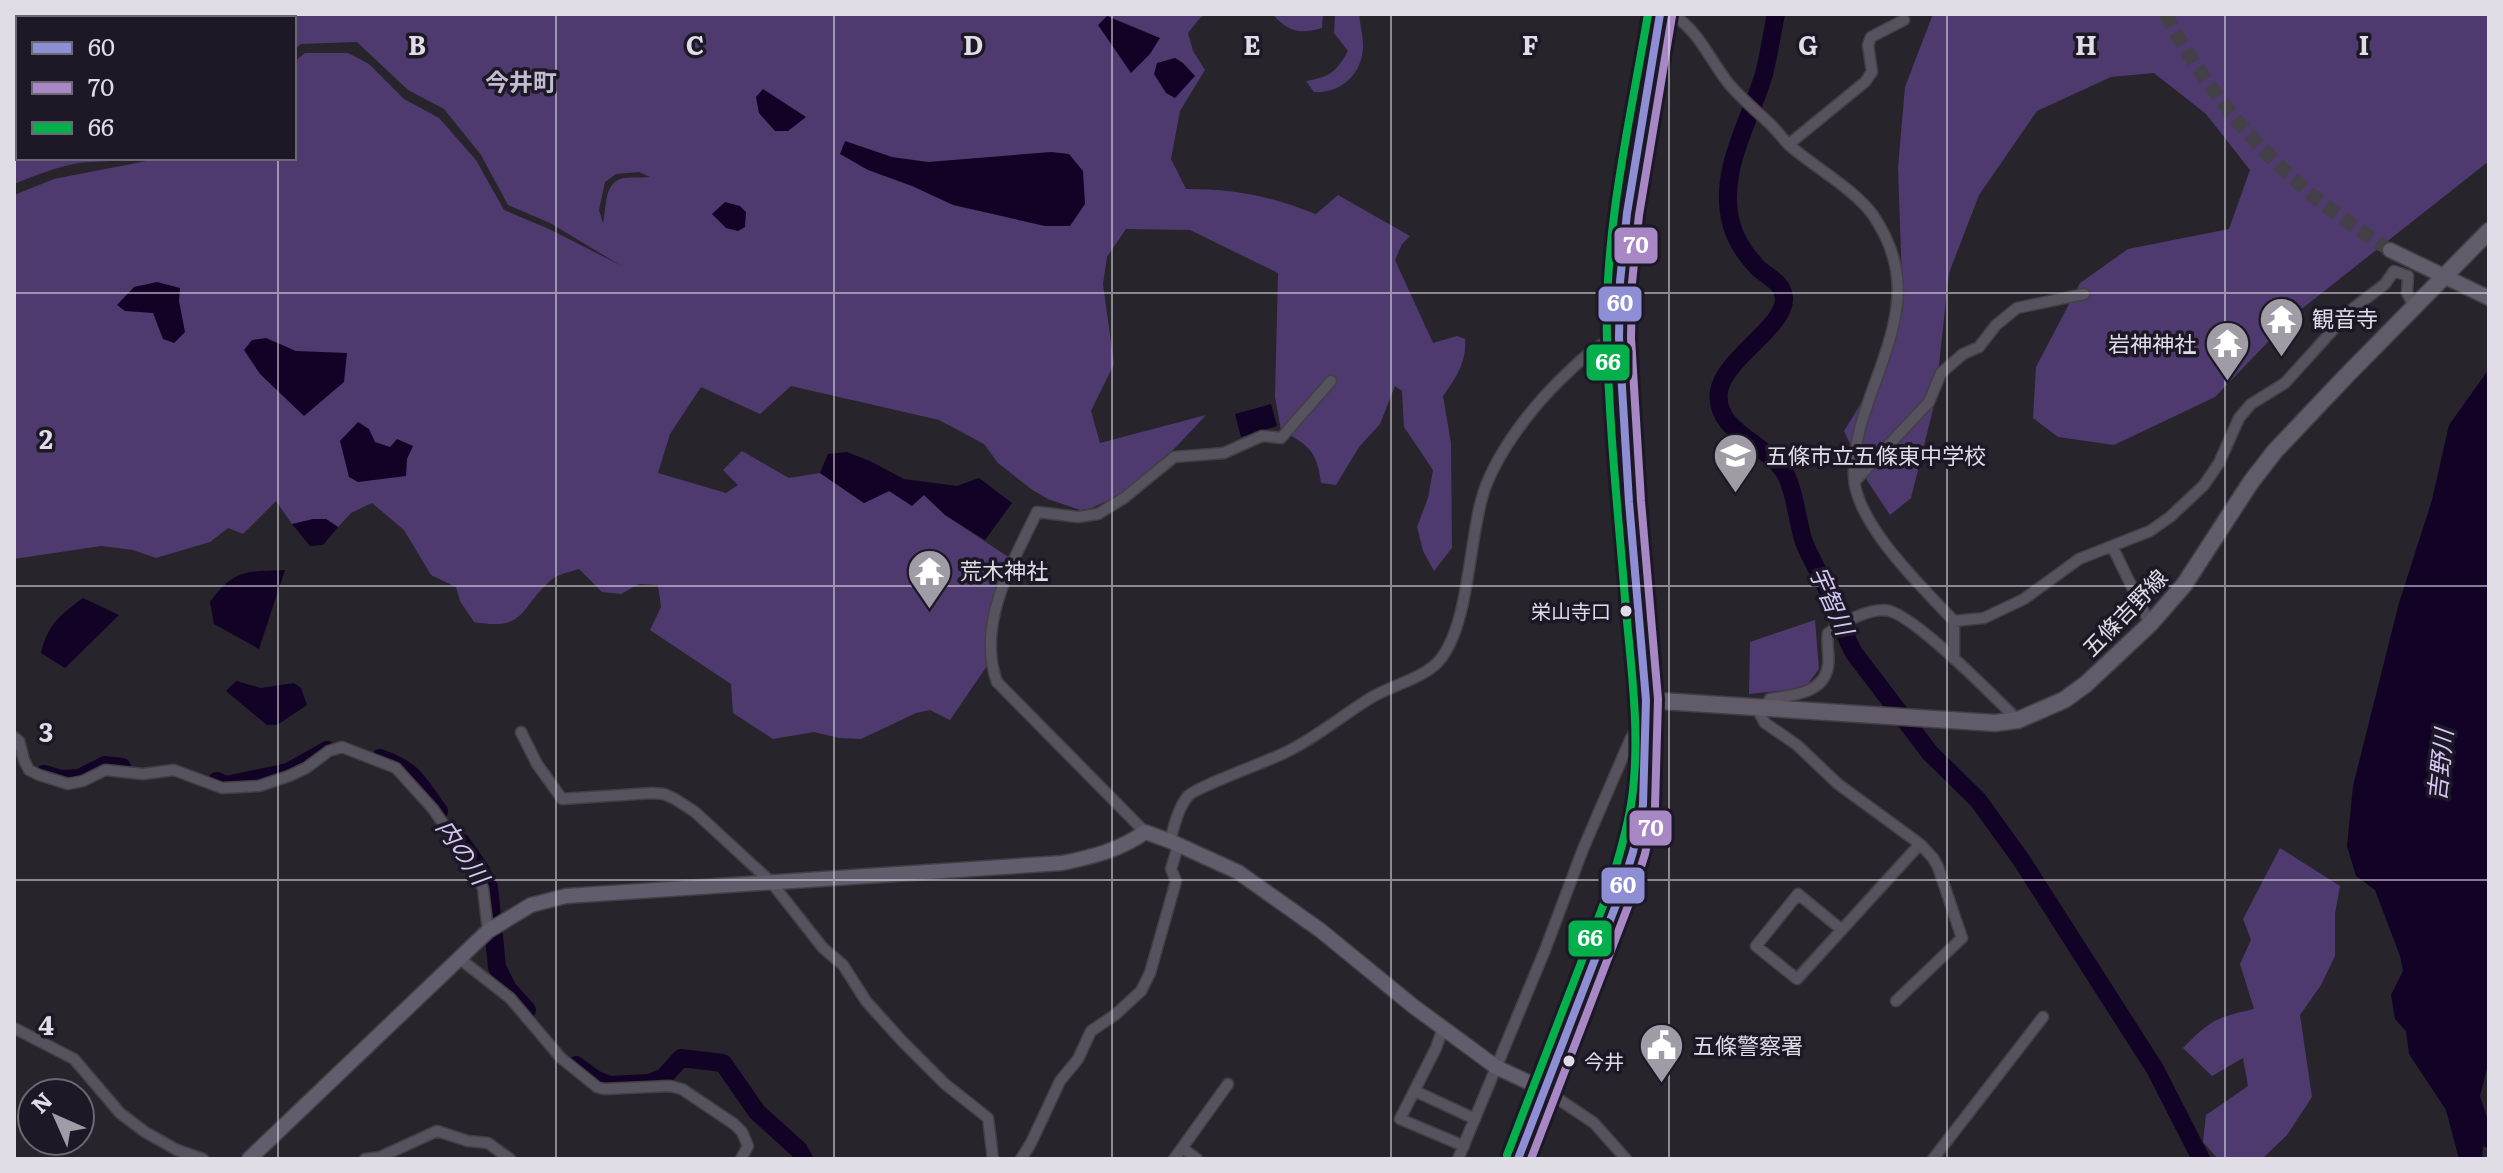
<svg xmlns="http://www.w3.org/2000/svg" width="2503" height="1173" viewBox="0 0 2503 1173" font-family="Literata,'Noto Sans JP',serif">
<rect width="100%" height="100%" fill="#27242c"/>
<!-- green -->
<path fill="#4f3a6f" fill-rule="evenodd" d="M14,14H1206L1200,18L1188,33L1193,51L1205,70L1180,111L1171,159L1186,189C1238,189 1268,196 1316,214L1338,195L1410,236L1402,244L1395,260L1433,343L1457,336L1465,339C1467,362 1456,378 1443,396L1451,443L1452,548L1434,571L1423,551L1417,527L1428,498L1433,470L1404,427L1402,391L1395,386L1380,424L1359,447L1336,485L1321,483C1317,450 1308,445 1281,430L1275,397L1278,273L1190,230L1126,229L1107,257L1103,284L1114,364L1091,411L1100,443L1206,415L1175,448L1123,493L1092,508L1080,510L1048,499L1031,489L998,463L984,444L939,420L791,386L760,414L701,387L670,434L658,473L726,493L738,485L723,470L742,451L789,478L820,473L864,503L889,491L924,495L945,515L1010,558L991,607L986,645L987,666L950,720L930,710L916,713L861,739L839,738L814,732L773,739L733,713L731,684L650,630L661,607L658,585L639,584L621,594L602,592L579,569C570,572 557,574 550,581C518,610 526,631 474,622L460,601L456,587L431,575L404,530L372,503L351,513L338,527L326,519L292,524L276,501L243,534L228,528L210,542L156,558L133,550L101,546L14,559V195L54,179L162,158H294V62L305,53H348L369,64L404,99L439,118L476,160L504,210L549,229L620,265L550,223L508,205L481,155L444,109L408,90L357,42L301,44L294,50V18H18V158H131C112,163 93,160 74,164C53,168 34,176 14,184ZM639,172L650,177C642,178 632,177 623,178C603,183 607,208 603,223L599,210L605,182L616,174Z
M1272,14H1323L1322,28C1297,35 1289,31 1272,14Z
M1335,14H1359C1360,24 1363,35 1363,46C1363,73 1341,94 1314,92L1306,81C1330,77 1336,72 1348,51L1334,33Z
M1933,14H2489V161L2294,315L2215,397L2114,445L2058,437L2033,418L2036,367L2080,283L2128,249L2229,229L2250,170L2206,114L2154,73L2111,77L2037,111L1979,195L1949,273L1935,401L1911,498L1890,515L1868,482L1844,431L1886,363L1903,310L1898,168L1905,87Z
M1815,620L1819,669L1807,685L1798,689L1749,694L1750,642Z
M2280,848L2340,886L2335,914V956L2321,985L2300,1015L2312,1097L2287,1135L2262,1159H2218L2203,1142L2206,1115L2248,1086L2243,1058L2212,1076L2183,1048C2212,1019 2215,1018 2254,1009L2240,964L2251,940L2243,919Z"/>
<!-- water -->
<path fill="#120326" d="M1107,16L1160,38L1150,54L1131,73L1098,25Z
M1175,58L1183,63L1195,76L1175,98L1166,93L1154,74L1157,63Z
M763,89L806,117L788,131H775L759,113L756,97Z
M845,141L892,157L928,162L1051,152L1069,154L1083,171L1085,204L1070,226H1045L953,205L912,186L868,170L840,154Z
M725,202L740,206L746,212L745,227L738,231L726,228L712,214Z
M157,282L180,288L179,301L185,332L174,343L163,339L153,313L125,311L117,305L134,287Z
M266,338L296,351L347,353L344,382L304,416L260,374L244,350L252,340Z
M2489,369V1068H2487L2480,1096L2489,1124V1149L2483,1146L2482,1159H2459L2446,1110L2409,1054L2406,1031L2395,1019L2391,995L2403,971L2400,956L2375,890L2356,876L2347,846L2353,786L2399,603L2432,500L2449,425Z
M1271,404L1277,426L1241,437L1235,414Z
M358,422L369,429L375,442L390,447L397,439L413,446L407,459L406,476L358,482L349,477L340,441Z
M847,452L870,461L904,479L957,486L979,478L1012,503L985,540L945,515L924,495L912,506L889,491L864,503L820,473L828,454Z
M313,519H326L338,527L323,545L310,546L292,524Z
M285,570L259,649L214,624L210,602C234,568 247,572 285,570Z
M83,598L119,615L65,668L41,653C48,624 60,615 83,598Z
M236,681L261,688L294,683L301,688L307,705L277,725H267L226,691Z"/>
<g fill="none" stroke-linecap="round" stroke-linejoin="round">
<!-- river -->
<path stroke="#120326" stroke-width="18" d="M1776,14C1772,34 1769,54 1764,74C1750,122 1716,173 1732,226C1736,241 1746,255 1757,267C1767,277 1783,282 1784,298C1786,326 1724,359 1719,391C1713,434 1771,443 1787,477C1796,497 1797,521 1804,542C1813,565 1827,585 1836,608C1842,623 1845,638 1854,653L1930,753L1978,800L2022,861L2155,1069L2201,1159
M380,758C416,771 417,782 439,811
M44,774L61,779L79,778L105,765L122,767
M217,781L226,785L288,772L327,750
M461,842L480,869L489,887L497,967L508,989L527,1010
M576,1065L595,1079L609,1085L649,1083L664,1077L681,1058L723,1063L757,1112L799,1150L804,1159"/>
<!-- secondary-tunnel -->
<path stroke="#434048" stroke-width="14" stroke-dasharray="14 7" stroke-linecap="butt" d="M2165,14C2224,119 2287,186 2390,250"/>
<defs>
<path id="street" d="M1672,14C1700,32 1709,59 1729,84C1741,98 1755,110 1768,122C1776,129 1782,138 1789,145C1814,167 1853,188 1873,215C1885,233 1895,256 1897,277C1901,308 1889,344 1879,372C1867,405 1852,442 1854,478C1857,525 1922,587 1954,621V659
M1789,144L1865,82L1872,72L1868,45L1871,37L1904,20
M1855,481L1929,402L1941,373L1963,354L1979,347L1996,325L2017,308L2084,294
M2112,546L2150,624
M1954,621L1984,618L2024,599L2079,559L2150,531L2170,517L2204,485L2219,463L2239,418L2251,404L2285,383L2351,310L2385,284L2394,271L2408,276L2407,293L2415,308
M1756,707L1765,723L1797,745L1838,784L1920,844L1933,858L1938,867L1962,938L1896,1001
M1765,708L1770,699C1792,695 1824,694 1828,666C1830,655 1826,644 1828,633C1844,622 1864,610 1885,610C1911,611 1995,698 2018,720
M521,732L537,764L562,799L652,793L664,794L675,799L695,812L771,882L823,948L843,965L866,1001L902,1041L945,1084L988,1118L993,1159
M14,737L19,741L24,760L29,770L39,775L68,784L83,781L105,770L143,774L174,770L222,788L259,786L289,776L306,768L329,751L342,747L396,768L433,809L465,855L483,888L488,931
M1145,832L997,682C976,624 1012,564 1037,512L1078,517L1098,514L1124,498L1174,457L1224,453L1262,436L1281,438L1331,381
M1170,841C1174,826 1178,808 1188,796C1196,787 1266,762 1282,754C1313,740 1340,717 1369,699C1389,686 1422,679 1438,662C1471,625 1468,535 1485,488C1499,450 1532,407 1561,379C1577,364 1597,342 1619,338
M1842,930L1798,894L1756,946L1797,979L1920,844
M460,959L510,998L561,1058L597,1087L604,1089L670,1086L682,1089L734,1124L742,1132L748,1146L741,1159
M14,1028L74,1059L120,1113L145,1132L177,1150L203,1159
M1443,1028L1436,1048L1400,1119L1464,1146
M1545,1090L1594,1123L1626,1159
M1415,1091L1475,1119
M1182,1148L1197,1159
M365,1159L380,1157L437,1131L468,1141L488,1143L510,1159
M1021,1159L1031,1143L1060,1081L1078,1059L1091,1031L1116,1014L1141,991L1150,973L1176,881L1171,869L1178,846
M1174,1159L1228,1084
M1458,1159L1545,950L1583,849L1630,740L1639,724L1644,719
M1933,1159L2043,1017"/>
<path id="secondary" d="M2390,250L2489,298
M249,1159L488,931L531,905L566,896L1062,863C1092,857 1120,850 1145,832L1170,841L1238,872L1320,930L1413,1006L1496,1067L1545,1090"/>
<path id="primary" d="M1646,700L1995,723L2018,720L2064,700L2086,684L2150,624L2184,585L2251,482L2275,451L2349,373L2489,231"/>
<path id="highway" d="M1518,1159L1619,897L1633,852L1643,805L1646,750V700L1629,502L1619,338L1620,282L1627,213L1660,14"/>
</defs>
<!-- street casing -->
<use href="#street" stroke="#423f45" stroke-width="13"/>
<!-- secondary casing -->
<use href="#secondary" stroke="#423f45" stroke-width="17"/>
<!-- primary casing -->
<use href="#primary" stroke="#423f45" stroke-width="19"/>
<!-- highway casing -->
<use href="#highway" stroke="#423f45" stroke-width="21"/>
<!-- street -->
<use href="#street" stroke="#57535e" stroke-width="10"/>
<!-- secondary -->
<use href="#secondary" stroke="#625d6c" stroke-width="14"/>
<!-- primary -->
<use href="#primary" stroke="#615b6a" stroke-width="16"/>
<!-- highway -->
<use href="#highway" stroke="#686172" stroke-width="18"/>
<defs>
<path id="bus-1" d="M1518,1159L1619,897L1633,852L1643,805L1646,700L1629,502L1619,338L1620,282L1627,213L1660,14"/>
<path id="bus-2" d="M1531,1159L1630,901L1645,854L1655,807L1658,699L1641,501L1631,338L1632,283L1639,215L1672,16"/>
<path id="bus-3" d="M1507,1155L1608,893C1617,864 1626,835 1631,805C1641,741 1632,675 1626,611C1619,521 1609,430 1607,339C1604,230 1630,121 1648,14"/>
</defs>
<!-- bus-1 casing -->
<use href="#bus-1" stroke="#1d1826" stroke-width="14"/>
<!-- bus-2 casing -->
<use href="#bus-2" stroke="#1d1826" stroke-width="14"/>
<!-- bus-3 casing -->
<use href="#bus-3" stroke="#1d1826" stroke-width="14"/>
<!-- bus-1 -->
<use href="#bus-1" stroke="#8e8ed5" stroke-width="8"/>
<!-- bus-2 -->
<use href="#bus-2" stroke="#a788c4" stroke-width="8"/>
<!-- bus-3 -->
<use href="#bus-3" stroke="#04b04c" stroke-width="8"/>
</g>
<!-- grid -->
<path fill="none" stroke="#e0dde7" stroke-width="2" stroke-opacity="0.55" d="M278,14V18M556,14V1159M834,14V1159M1112,14V1159M1391,14V1159M1669,14V1159M1947,14V1159M2225,14V1159M278,158V1159M14,293H2489M14,586H2489M14,880H2489"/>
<!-- icons -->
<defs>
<symbol id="temple-pin" viewBox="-11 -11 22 30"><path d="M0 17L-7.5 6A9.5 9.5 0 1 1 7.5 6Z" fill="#9f9ca6" stroke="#1d1826"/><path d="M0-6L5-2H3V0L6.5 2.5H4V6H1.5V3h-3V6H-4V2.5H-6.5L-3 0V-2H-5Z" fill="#fff"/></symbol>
<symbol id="school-pin" viewBox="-11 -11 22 30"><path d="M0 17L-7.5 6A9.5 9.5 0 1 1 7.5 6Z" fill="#9f9ca6" stroke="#1d1826"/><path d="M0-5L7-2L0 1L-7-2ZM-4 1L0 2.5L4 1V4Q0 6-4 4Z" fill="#fff"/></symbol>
<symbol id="civic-pin" viewBox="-11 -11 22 30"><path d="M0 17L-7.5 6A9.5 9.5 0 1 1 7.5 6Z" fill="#9f9ca6" stroke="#1d1826"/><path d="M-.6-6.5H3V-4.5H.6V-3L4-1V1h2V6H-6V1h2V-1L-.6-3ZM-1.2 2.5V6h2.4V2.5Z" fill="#fff"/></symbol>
</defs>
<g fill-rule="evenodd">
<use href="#temple-pin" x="2256" y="294" width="51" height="69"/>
<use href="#temple-pin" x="2202" y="318" width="51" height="69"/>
<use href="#school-pin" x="1710" y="430" width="51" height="69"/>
<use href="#temple-pin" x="904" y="546" width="51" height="69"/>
<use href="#civic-pin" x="1636" y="1020" width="51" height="69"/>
</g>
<!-- markers -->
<g fill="#e0dde7" stroke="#1d1826" stroke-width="3">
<circle cx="1626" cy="611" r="7"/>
<circle cx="1569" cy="1061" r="7"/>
</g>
<g text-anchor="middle" stroke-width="7" stroke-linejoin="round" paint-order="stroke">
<!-- bus labels -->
<g font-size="20" fill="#e0dde7" stroke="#1d1826" text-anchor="end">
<text x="1611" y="619">栄山寺口</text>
<text x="1584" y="1069" text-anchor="start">今井</text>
</g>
<!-- poi labels -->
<g font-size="22" fill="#e0dde7" stroke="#1d1826" text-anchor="start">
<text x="2312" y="327">観音寺</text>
<text x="2196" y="352" text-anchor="end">岩神神社</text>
<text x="1766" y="464">五條市立五條東中学校</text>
<text x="960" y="579">荒木神社</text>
<text x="1693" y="1054">五條警察署</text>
</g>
<!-- street labels -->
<g font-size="22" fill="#e0dde7" stroke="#1d1826">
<text transform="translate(2125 613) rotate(-46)" y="8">五條吉野線</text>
</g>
<!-- neighbourhood labels -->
<g font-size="24" font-weight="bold" fill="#c2bccf" stroke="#1d1826">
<text x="521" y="91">今井町</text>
</g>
<!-- water labels -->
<g font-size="24" font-style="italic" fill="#d5c6f3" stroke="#1d1826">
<text transform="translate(1831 601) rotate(66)" y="8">宇智川</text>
<text transform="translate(2441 765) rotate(-84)" y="8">吉野川</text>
<text transform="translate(462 852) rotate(56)" y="8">内の川</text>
</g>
</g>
<g font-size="26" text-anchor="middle" font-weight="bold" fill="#e0dde7" stroke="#1d1826" stroke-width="7" stroke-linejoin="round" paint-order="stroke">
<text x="417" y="55">B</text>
<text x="695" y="55">C</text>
<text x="973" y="55">D</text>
<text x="1252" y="55">E</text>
<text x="1530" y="55">F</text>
<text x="1808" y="55">G</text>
<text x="2086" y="55">H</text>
<text x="2364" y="55">I</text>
<text x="46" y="449">2</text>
<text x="46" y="742">3</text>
<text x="46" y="1035">4</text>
</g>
<g stroke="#1d1826" stroke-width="3">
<rect x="1613" y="226" width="46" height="39" rx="8" fill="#a788c4"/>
<rect x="1597" y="285" width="46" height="38" rx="8" fill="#8e8ed5"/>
<rect x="1585" y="343" width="46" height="39" rx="8" fill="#04b04c"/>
<rect x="1628" y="809" width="45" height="38" rx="8" fill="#a788c4"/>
<rect x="1600" y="866" width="46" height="39" rx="8" fill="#8e8ed5"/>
<rect x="1567" y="919" width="46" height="39" rx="8" fill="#04b04c"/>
</g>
<g font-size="22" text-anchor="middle" font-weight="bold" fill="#fff">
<text x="1636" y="253">70</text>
<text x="1620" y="311">60</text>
<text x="1608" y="370">66</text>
<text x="1651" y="836">70</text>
<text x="1623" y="893">60</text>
<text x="1590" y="946">66</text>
</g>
<!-- border -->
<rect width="2503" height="1173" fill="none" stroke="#e0dde7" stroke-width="32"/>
<!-- legend -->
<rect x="16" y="16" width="280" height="144" fill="#1d1826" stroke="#6b6773" stroke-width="2"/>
<rect x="32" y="42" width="40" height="12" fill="#8e8ed5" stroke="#6b6773" stroke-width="2"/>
<text x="88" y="56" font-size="24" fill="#e0dde7">60</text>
<rect x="32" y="82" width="40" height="12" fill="#a788c4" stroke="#6b6773" stroke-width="2"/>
<text x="88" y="96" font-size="24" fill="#e0dde7">70</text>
<rect x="32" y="122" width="40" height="12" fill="#04b04c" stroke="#6b6773" stroke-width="2"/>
<text x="88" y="136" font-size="24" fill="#e0dde7">66</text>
<!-- north arrow -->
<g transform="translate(56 1117) rotate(315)"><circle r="38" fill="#1d1826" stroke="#6b6773" stroke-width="2"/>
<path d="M0-6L14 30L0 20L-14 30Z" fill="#9f9ca6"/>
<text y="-12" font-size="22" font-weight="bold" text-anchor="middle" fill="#e0dde7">N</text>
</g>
</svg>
